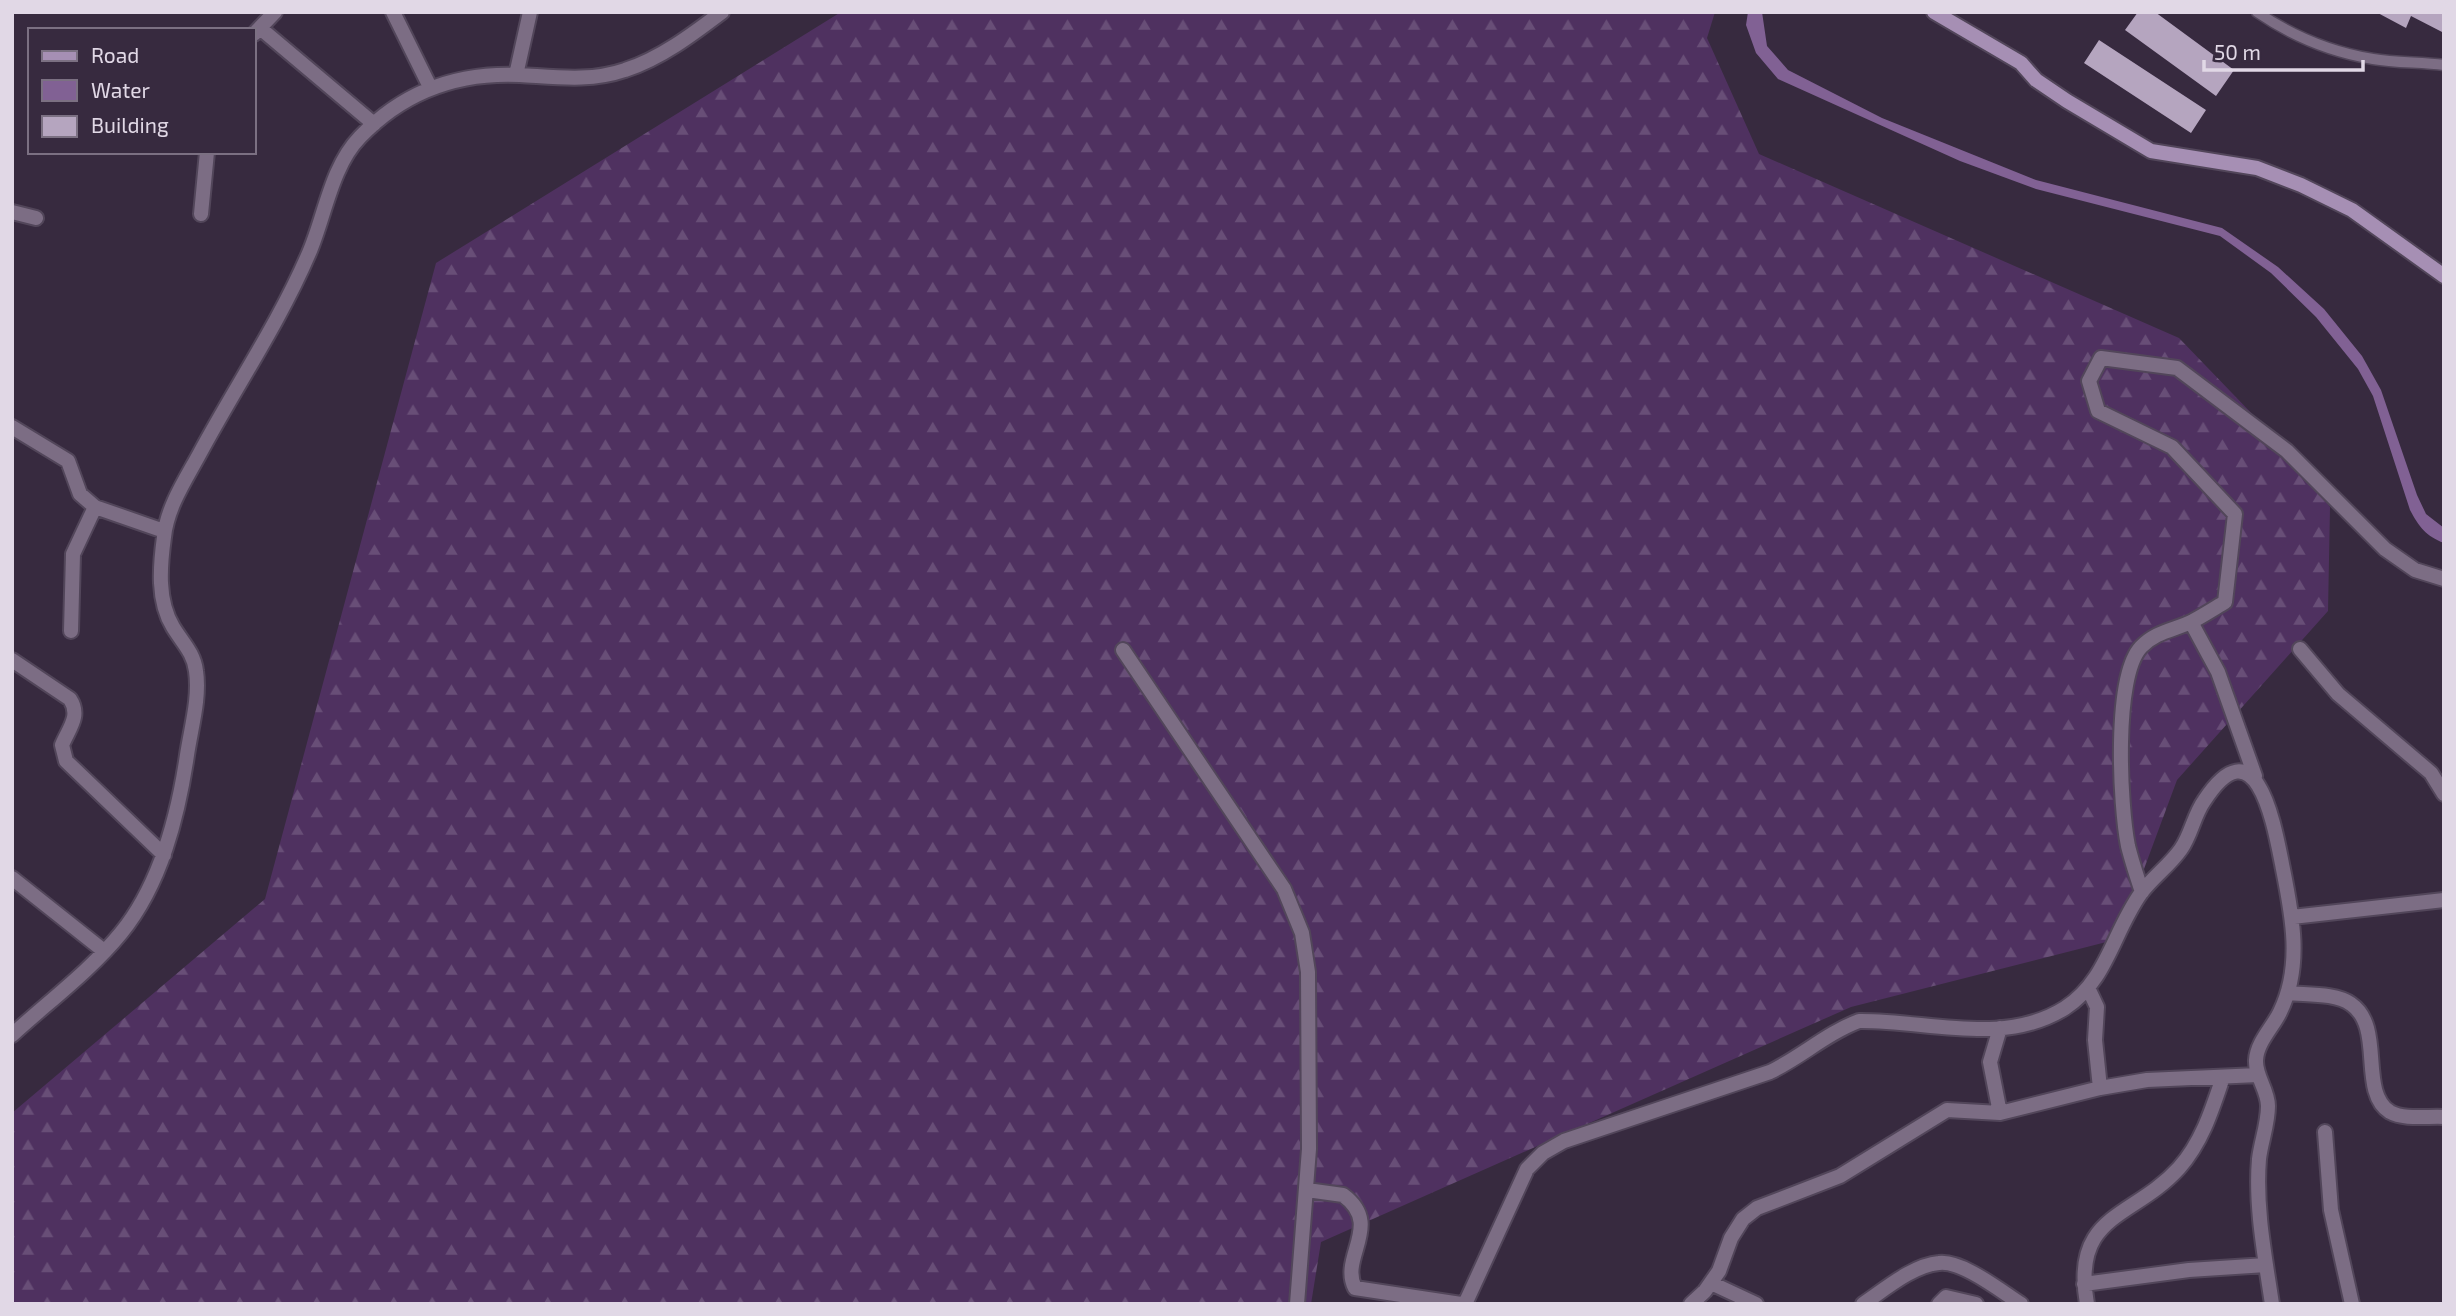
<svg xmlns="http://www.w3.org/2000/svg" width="2456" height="1316" viewBox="0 0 2456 1316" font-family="'Exo 2',sans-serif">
<defs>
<pattern id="forest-firs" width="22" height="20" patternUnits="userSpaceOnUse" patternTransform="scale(1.75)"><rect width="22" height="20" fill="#4f3160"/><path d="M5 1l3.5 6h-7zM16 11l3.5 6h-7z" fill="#684e77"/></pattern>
</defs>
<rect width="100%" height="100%" fill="#372a3f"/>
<!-- forest -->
<path fill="url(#forest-firs)" d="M841,12H1715L1707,38L1759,154L2179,338L2284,447L2330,507L2328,611L2177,780L2118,939L1851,1007L1321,1242L1311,1304H12V1113L265,899L436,263Z"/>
<!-- water -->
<path fill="#816194" d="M1748,12H1762L1767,46L1788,70L1882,118L2036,180L2222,228L2278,267L2324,309L2362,356L2381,390L2417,495L2426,514L2444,528V543C2426,536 2419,527 2410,510L2373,396L2358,369L2316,317L2271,273L2220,236L2036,189L1960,161L1778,79L1756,53L1746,25Z"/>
<!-- building -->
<path fill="#b5a5bf" d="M2138,12H2155L2234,70L2216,96L2125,30Z
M2376,12H2444V33L2411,16L2406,28Z
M2099,40L2206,110L2191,133L2084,63Z"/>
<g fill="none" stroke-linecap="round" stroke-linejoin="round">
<defs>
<path id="lane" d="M2257,12C2292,36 2331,52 2373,59C2396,63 2420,62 2444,65"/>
<path id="street" d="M393,12L430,87
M260,28L374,124
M254,34L275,12
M516,75L530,12
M12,212L36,218
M201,214L207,152
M12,427L68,461L80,494L95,507L164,531
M2191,622L2218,672L2255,776
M71,631L73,554L95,507
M2300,649L2338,694L2431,773L2444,794
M1123,650L1284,889L1302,933L1308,972L1309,1149L1297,1304
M12,660L70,699C81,716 69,728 62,745L66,761L164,855
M12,878L104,951
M2142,892C2137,877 2132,862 2128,846C2120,806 2113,677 2141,647C2156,631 2175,630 2193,621C2204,615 2215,608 2225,602L2235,514L2172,447L2098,411L2089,381L2101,358L2177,368L2287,451L2385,549L2415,570L2444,579
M2292,917L2444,900
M2089,990L2097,1007L2095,1040L2100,1088
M2288,993C2306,995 2336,993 2351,1004C2385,1027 2358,1092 2390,1112C2404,1120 2428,1116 2444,1117
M12,1035C48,1002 90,971 121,933C161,884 178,816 187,755C191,728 200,698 196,671C194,653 182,642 173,627C157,601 160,566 164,537C167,507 186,479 200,453C236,386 279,323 309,253C325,216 331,167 360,137C403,92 458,72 520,75C556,77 590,82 625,70C660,59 693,34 722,12
M2000,1113L1990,1062L2000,1028
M2325,1132L2331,1210L2352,1304
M1307,1190L1343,1195C1384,1225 1339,1257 1355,1288L1461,1304
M1711,1283L1756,1304
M2084,1284L2189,1270L2266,1265
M1465,1304L1527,1169L1543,1153L1564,1141L1770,1072C1801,1057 1827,1033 1859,1021C1927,1020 2003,1047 2065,1008C2107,981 2113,932 2141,893C2153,877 2170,865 2181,849C2191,835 2194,815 2204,801C2256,721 2274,824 2282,864C2292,914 2303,965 2280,1012C2273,1027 2257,1042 2256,1060C2255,1076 2268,1090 2268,1106C2268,1124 2261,1142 2259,1159C2255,1207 2265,1257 2272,1304
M1691,1304L1705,1291L1719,1271L1731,1238L1743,1219L1757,1208L1840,1176L1947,1110L2000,1113L2100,1088L2147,1080L2258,1075
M1863,1304C1884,1290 1913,1265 1939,1263C1962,1260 2002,1292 2021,1304
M1939,1304L1946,1297L1976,1304
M2087,1304C2071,1213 2133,1219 2179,1168C2202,1142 2212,1110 2223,1077"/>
<path id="secondary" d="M1934,12L2021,63L2036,80L2067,101L2151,151L2257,168L2301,185L2352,210L2444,276"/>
</defs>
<!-- lane casing -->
<use href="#lane" stroke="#52465a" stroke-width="13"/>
<!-- street casing -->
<use href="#street" stroke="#52465a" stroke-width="18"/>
<!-- secondary casing -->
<use href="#secondary" stroke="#52465a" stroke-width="18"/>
<!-- lane -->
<use href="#lane" stroke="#7c6d84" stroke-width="10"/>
<!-- street -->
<use href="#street" stroke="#7c6d84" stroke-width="14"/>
<!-- secondary -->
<use href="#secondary" stroke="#a68fb4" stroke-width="14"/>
</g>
<!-- border -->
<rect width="2456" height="1316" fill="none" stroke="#e1d8e6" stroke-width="28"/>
<!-- legend -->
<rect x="28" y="28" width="228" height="126" fill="#372a3f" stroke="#7b7082" stroke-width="2"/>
<rect x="42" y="51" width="35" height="10" fill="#a68fb4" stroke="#7b7082" stroke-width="2"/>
<text x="91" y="63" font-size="21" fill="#e1d8e6">Road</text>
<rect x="42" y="80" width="35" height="21" fill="#816194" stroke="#7b7082" stroke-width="2"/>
<text x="91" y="98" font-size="21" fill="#e1d8e6">Water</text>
<rect x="42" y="116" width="35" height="21" fill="#b5a5bf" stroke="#7b7082" stroke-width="2"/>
<text x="91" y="133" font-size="21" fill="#e1d8e6">Building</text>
<!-- scale -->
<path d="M2204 60v10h159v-10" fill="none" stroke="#e1d8e6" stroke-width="3.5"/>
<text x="2214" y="60" font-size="21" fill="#e1d8e6" stroke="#372a3f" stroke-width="5" paint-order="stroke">50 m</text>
</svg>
